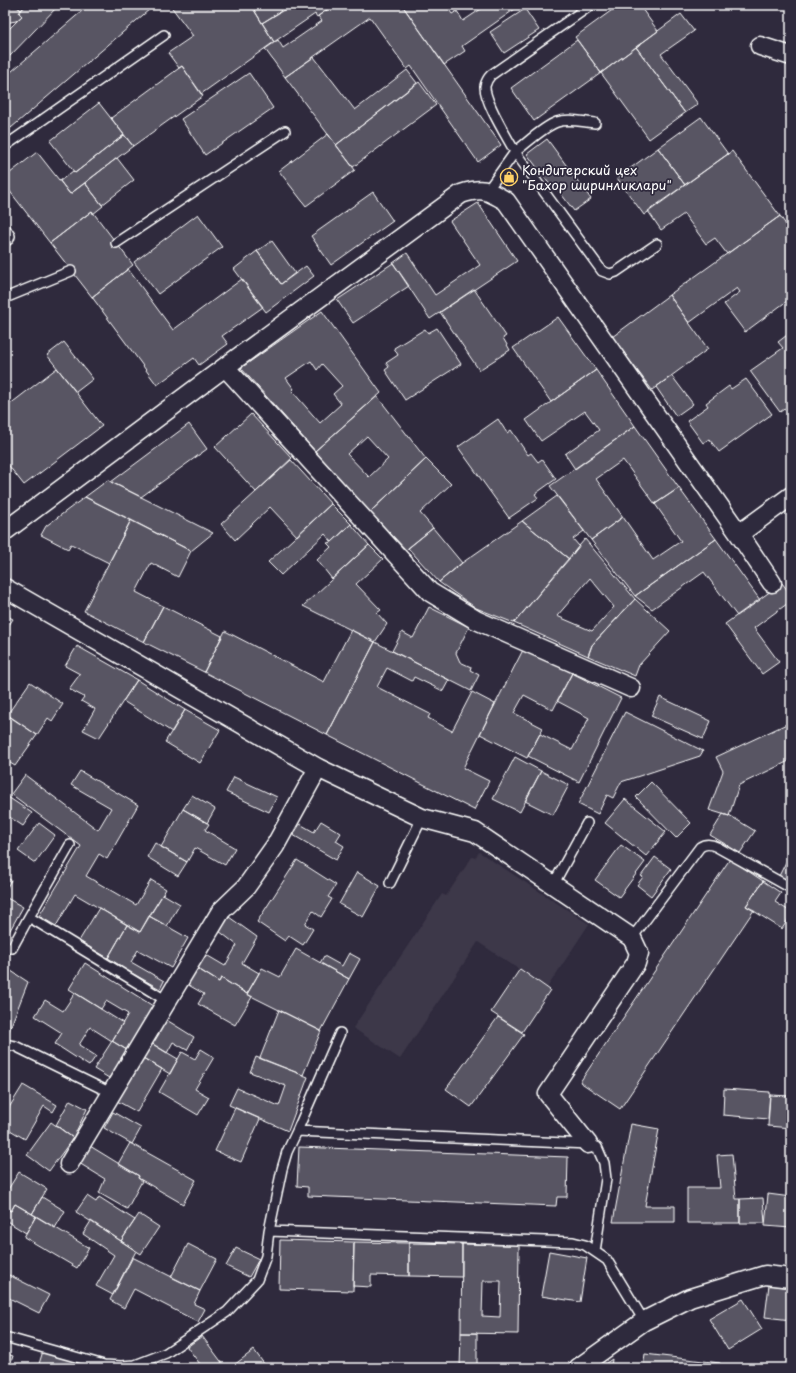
<svg xmlns="http://www.w3.org/2000/svg" width="796" height="1373" viewBox="0 0 796 1373" font-family="'Playpen Sans',sans-serif">
<rect width="100%" height="100%" fill="#2f2a3d"/>
<filter id="ink" filterUnits="userSpaceOnUse"><feTurbulence type="fractalNoise" baseFrequency=".025" numOctaves="2"/><feDisplacementMap in="SourceGraphic" scale="8" xChannelSelector="R" yChannelSelector="G"/><feConvolveMatrix kernelMatrix="1 2 1 2 8 2 1 2 1" color-interpolation-filters="sRGB"/></filter>
<g filter="url(#ink)">
<!-- built -->
<path fill="#3c3749" d="M479,852L589,924L547,988L478,942L400,1059L353,1028L442,894L446,896L472,857L475,858Z"/>
<!-- building -->
<path fill="#595564" stroke="#fff" fill-rule="evenodd" d="M5,5H15L21,10L19,13L22,16L16,21L5,23Z
M15,5H26L21,10Z
M26,5H54L57,7L9,57L5,53V33L22,16L19,13Z
M89,5H147L150,9L11,128L5,121V77Z
M170,5H251L274,42L201,94L182,66L179,68L168,53L193,36Z
M251,5H277L281,11L262,23Z
M292,5H334L317,17L315,14L274,42L262,23Z
M334,5H402L501,145L478,162L411,66L407,69L370,17L285,77L265,49L278,40L283,48L322,21L318,16Z
M402,5H446L452,14L457,11L463,21L487,5H512L515,9L462,46L465,51L444,65Z
M619,5H639L658,31L601,73L575,37Z
M525,9L539,30L504,53L490,32Z
M681,14L694,31L661,54L698,104L685,113L636,47Z
M577,40L601,73L534,121L511,88Z
M636,47L685,113L649,139L601,73Z
M314,57L355,110L407,70L417,83L336,145L285,77Z
M182,66L203,96L133,146L111,118Z
M249,73L273,108L205,155L181,119Z
M419,82L436,105L353,167L336,145Z
M99,103L124,135L75,173L50,141Z
M701,117L728,154L685,185L658,148Z
M328,134L355,170L306,206L279,171Z
M124,135L133,146L70,194L60,181L73,171L75,173Z
M547,139L591,199L574,211L556,187L553,189L527,154Z
M658,148L685,185L644,215L617,178Z
M732,151L780,216L727,254L715,238L706,244L684,214L661,230L648,211Z
M37,152L70,194L85,183L103,206L93,214L92,211L50,243L5,185V177Z
M117,158L134,180L102,205L85,183Z
M373,192L393,221L331,265L311,236Z
M478,203L517,261L430,319L393,263L407,253L435,295L480,265L450,221Z
M92,211L133,265L92,297L50,243Z
M198,214L222,247L158,294L134,262Z
M780,216L791,232V298L745,332L724,304L740,292L737,288L689,323L669,295Z
M272,241L295,273L281,284L257,251Z
M257,251L281,284L306,266L314,276L266,312L234,269Z
M393,263L409,286L353,323L337,300Z
M128,269L173,330L242,279L263,307L222,336L228,344L199,365L194,358L157,385L92,297Z
M474,289L506,336L503,338L510,350L479,370L440,312Z
M669,295L708,349L652,390L612,337Z
M322,311L381,393L315,451L241,368ZM311,361L317,370L322,364L342,386L333,394L341,404L320,423L292,391L294,389L286,378Z
M558,317L596,370L551,402L513,348Z
M437,328L461,364L405,400L385,370L389,367L386,363L398,355L394,348L425,329L428,333Z
M791,332V404L780,412L750,371L783,348L778,342Z
M64,342L93,379L76,392L47,355Z
M57,368L102,426L24,485L5,461V408Z
M596,370L635,426L575,469L565,454L599,430L585,411L541,441L526,420Z
M672,376L693,404L676,416L656,387Z
M746,379L772,414L719,452L709,439L703,443L687,421L708,406L706,403L729,386L731,389Z
M377,396L426,459L370,512L315,451ZM367,436L388,459L369,477L347,454Z
M251,414L292,458L256,492L215,447Z
M791,416V429L785,421Z
M498,419L507,433L511,430L528,455L531,453L538,462L542,459L556,479L535,494L538,498L509,518L458,447Z
M189,424L207,449L141,497L111,482Z
M635,426L679,488L655,504L623,460L596,479L623,517L591,540L550,486Z
M426,459L451,484L420,513L433,528L406,550L370,512Z
M291,460L331,504L297,536L270,507L235,540L221,524Z
M108,480L111,482L213,533L191,551L85,497Z
M679,488L716,539L635,596L591,540L623,517L653,560L681,541L655,504Z
M557,496L584,531L573,539L579,546L569,559L522,521Z
M85,497L131,520L109,563L71,544L68,549L41,535L46,526Z
M331,504L351,524L332,542L325,534L281,575L268,562Z
M131,520L191,551L178,577L151,563L136,592L163,606L144,642L84,611Z
M522,521L569,559L514,623L476,608L443,585L439,582L462,563Z
M351,524L369,545L332,579L317,560L331,547L327,543L332,542Z
M433,528L462,563L439,582L408,548Z
M585,539L635,599L592,645L588,656L514,623ZM590,578L614,607L592,631L557,616Z
M716,539L760,600L737,616L704,572L652,609L635,596Z
M369,545L383,559L356,584L381,610L377,613L387,624L375,642L303,606Z
M782,583L791,595V601L754,628L779,662L762,674L725,624Z
M635,599L670,631L639,665L635,676L588,656L592,645Z
M163,606L222,636L204,672L144,642Z
M429,607L469,627L456,653L460,662L471,667L470,670L479,675L471,691L392,651L402,632L413,638Z
M5,615L13,619L5,631Z
M351,630L375,642L327,735L204,672L225,631L324,682Z
M375,642L449,680L443,691L414,677L412,681L387,668L377,687L430,714L428,718L452,731L472,692L495,704L463,768L489,781L474,810L327,735Z
M77,646L137,680L99,738L83,730L95,709L81,701L84,697L69,689L80,674L65,666Z
M524,648L572,673L553,710L524,695L514,713L543,728L527,758L480,734Z
M572,673L621,698L579,782L528,756L540,734L572,750L589,718L557,701Z
M137,680L185,710L172,732L123,701Z
M30,682L63,704L52,721L48,718L37,735L7,715Z
M660,697L711,721L703,739L651,716Z
M185,710L220,730L200,763L165,742Z
M625,712L703,751L700,756L621,782L613,798L607,795L598,814L578,804Z
M5,713L37,735L15,766L5,760Z
M791,722V760L739,785L729,816L709,810L723,771L716,757Z
M515,757L541,771L520,812L493,799Z
M80,771L138,805L107,859L99,854L86,876L136,905L151,880L166,889L140,932L75,894L56,926L39,916L81,846L11,794L25,775L98,830L111,808L71,785Z
M541,771L569,785L553,815L525,801Z
M234,777L277,797L269,812L226,792Z
M651,782L691,823L676,838L636,797Z
M5,795L32,813L23,826L5,814Z
M192,795L215,809L207,823L183,809Z
M625,799L666,832L646,856L605,823Z
M183,809L209,824L205,830L235,848L225,865L195,848L187,862L161,847Z
M723,814L729,816V815L755,831L740,853L710,835Z
M321,821L341,833L336,841L344,846L336,860L293,835L300,824L314,832Z
M39,823L55,835L35,863L18,851Z
M155,843L187,862L178,876L147,857Z
M621,845L645,862L619,897L595,880Z
M791,852V884L778,878Z
M655,857L671,869L651,896L637,885L643,877L641,876Z
M730,859L763,881L746,906L754,910L620,1109L580,1082Z
M297,860L336,885L328,897L332,899L321,917L313,911L305,924L313,929L303,945L289,936L285,941L257,922Z
M357,872L380,886L363,917L339,904Z
M5,877L11,880L5,891Z
M763,881L781,893L775,902L791,912V915L782,929L746,906Z
M163,894L180,904L167,926L149,916Z
M5,897L23,907L5,939Z
M99,908L127,925L108,958L79,941Z
M149,916L188,938L171,968L138,950L131,962L164,981L160,989L121,967V966L108,958L127,925L140,932Z
M229,917L257,937L242,963L259,973L247,994L221,978L219,982L195,967L203,953L225,966L237,945L219,931Z
M296,949L349,979L321,1031L247,994L262,968L280,977Z
M349,953L360,959L349,979L320,963L324,956L342,966Z
M85,963L153,1006L127,1050L112,1041L128,1014L106,1001L101,1009L69,989Z
M5,967L28,982L5,1041Z
M195,967L219,982L221,978L252,997L235,1025L198,1004L204,994L185,983Z
M520,969L550,990L522,1032L491,1012Z
M75,993L123,1023L112,1041L90,1027L79,1045L96,1056L89,1066L55,1044L62,1033L35,1016L45,1000L63,1011Z
M279,1010L321,1031L303,1075L260,1058Z
M498,1017L524,1034L471,1107L446,1089Z
M165,1019L194,1037L187,1050L173,1042L167,1053L151,1043Z
M112,1041L127,1050L109,1078L94,1069Z
M151,1043L178,1059L170,1074L143,1058Z
M201,1049L214,1057L195,1089L209,1097L198,1115L159,1092L182,1052L195,1059Z
M256,1057L308,1077L288,1131L229,1105L237,1088L279,1106L286,1086L250,1072Z
M143,1058L162,1069L137,1112L117,1101Z
M23,1085L57,1105L53,1112L44,1106L25,1139L5,1127V1114Z
M724,1089L770,1092L768,1119L723,1115Z
M770,1095L791,1096V1128L768,1126Z
M70,1100L87,1109L73,1138L56,1125Z
M235,1108L260,1119L241,1162L215,1151Z
M113,1112L141,1128L132,1144L104,1128Z
M51,1122L73,1138L49,1171L27,1155Z
M631,1124L659,1129L645,1206H675V1222H613Z
M130,1143L196,1180L183,1204L138,1178L139,1176L118,1164Z
M90,1146L139,1176L138,1178L142,1181L127,1209L99,1193L105,1179L79,1163Z
M299,1147L568,1157L567,1197H557L556,1206L308,1196V1187L297,1186Z
M732,1154L736,1199H740V1223H687V1188H720L717,1155Z
M19,1172L47,1189L32,1214L15,1204L11,1211L5,1208V1190L7,1191Z
M768,1194L791,1197V1228L765,1226Z
M87,1196L96,1202L99,1197L135,1220L121,1241L76,1212Z
M42,1197L65,1211L55,1228L32,1214Z
M763,1198L765,1223H740V1199Z
M15,1204L36,1216L26,1233L5,1220V1208L11,1211Z
M139,1214L159,1227L141,1254L121,1241Z
M36,1216L89,1248L77,1268L24,1237Z
M91,1221L136,1251L113,1295L96,1286L114,1255L83,1234Z
M280,1240L354,1242L353,1291L279,1289Z
M354,1242L409,1243V1276L371,1275V1287L353,1286Z
M409,1243L462,1244V1277L409,1276Z
M188,1244L217,1259L200,1291L171,1277Z
M462,1244L519,1245L518,1334L461,1333ZM483,1281H501L500,1317L482,1316Z
M236,1248L259,1259L249,1277L226,1266Z
M549,1251L587,1258L580,1302L541,1296Z
M132,1257L200,1291L194,1304L205,1309L198,1322L134,1289L124,1308L110,1300Z
M5,1273L49,1295L39,1313L5,1296Z
M769,1285L791,1288V1320L765,1317Z
M743,1299L762,1329L728,1350L709,1319Z
M461,1333H477V1368H460Z
M202,1336L226,1368H203L187,1347Z
M254,1350L267,1368H230Z
M43,1351L76,1362L74,1368H40L38,1367Z
M5,1353L13,1356L9,1368H5Z
M645,1354L720,1363V1368H643Z
M612,1359L611,1368H599Z"/>
<g fill="none" stroke-linecap="round" stroke-linejoin="round">
<defs>
<path id="lane" d="M595,123C583,122 568,118 557,122C543,127 527,143 515,152L602,271L610,274L616,272L657,244
M5,146L164,35
M487,191L515,152C507,137 484,101 485,86C486,82 488,78 491,75L591,5
M5,228L10,236L9,239L5,242
M116,243L285,131
M5,298L71,271
M70,845L29,917L167,1001
M390,883L422,818
M553,885L587,823
M632,938L700,847C706,843 711,844 717,847L791,888
M5,948H12L29,917
M5,1050L9,1045L15,1046L111,1093
M297,1131L340,1033
M269,1231L282,1169L287,1152L297,1131L588,1144L597,1147L604,1163L606,1179L595,1251
M5,1337L104,1365L121,1366L135,1365L148,1360L166,1353L227,1312L257,1280L266,1256L269,1231L573,1242L585,1245L607,1260L644,1321"/>
<path id="street" d="M760,46L791,56
M225,367L430,592L476,620L631,688
M5,531L225,367L461,194C483,187 487,190 506,201L739,534L772,583
M739,534L791,496
M5,588L318,768L422,818L475,832L632,938L639,953L636,963L548,1094L588,1144
M69,1164L221,911L246,887L275,846L318,768
M578,1368L644,1321L690,1298L765,1275L791,1278"/>
</defs>
<!-- lane casing -->
<use href="#lane" stroke="#fff" stroke-width="12"/>
<!-- street casing -->
<use href="#street" stroke="#fff" stroke-width="21"/>
<!-- lane -->
<use href="#lane" stroke="#2f2a3d" stroke-width="9"/>
<!-- street -->
<use href="#street" stroke="#2f2a3d" stroke-width="18"/>
</g>
</g>
<!-- icons -->
<defs>
<symbol id="shop-ring" viewBox="-11 -11 22 22"><circle r="9.5" fill="#2f2a3d" stroke="#ffd166" stroke-width="1.5"/><path d="M-5-2.5h2.3a2.7 3.5 0 0 1 5.4 0H5L5.5 6h-11ZM-1.5-2.5h3a1.5 2.3 0 0 0-3 0Z" fill="#ffd166"/></symbol>
</defs>
<g fill-rule="evenodd">
<use href="#shop-ring" x="499" y="167" width="20" height="20"/>
</g>
<g text-anchor="middle" stroke-width="3.5" stroke-linejoin="round" paint-order="stroke">
<!-- poi labels -->
<g font-size="13" fill="#fff" stroke="#2f2a3d" text-anchor="start">
<text x="522" y="175">Кондитерский цех<tspan x="522" dy="15">"Бахор ширинликлари"</tspan></text>
</g>
</g>
<!-- margin -->
<rect width="796" height="1373" fill="none" stroke="#2f2a3d" stroke-width="20"/>
<rect x="10" y="10" width="776" height="1353" fill="none" stroke="#fff" stroke-width="1.5" filter="url(#ink)"/>
</svg>
